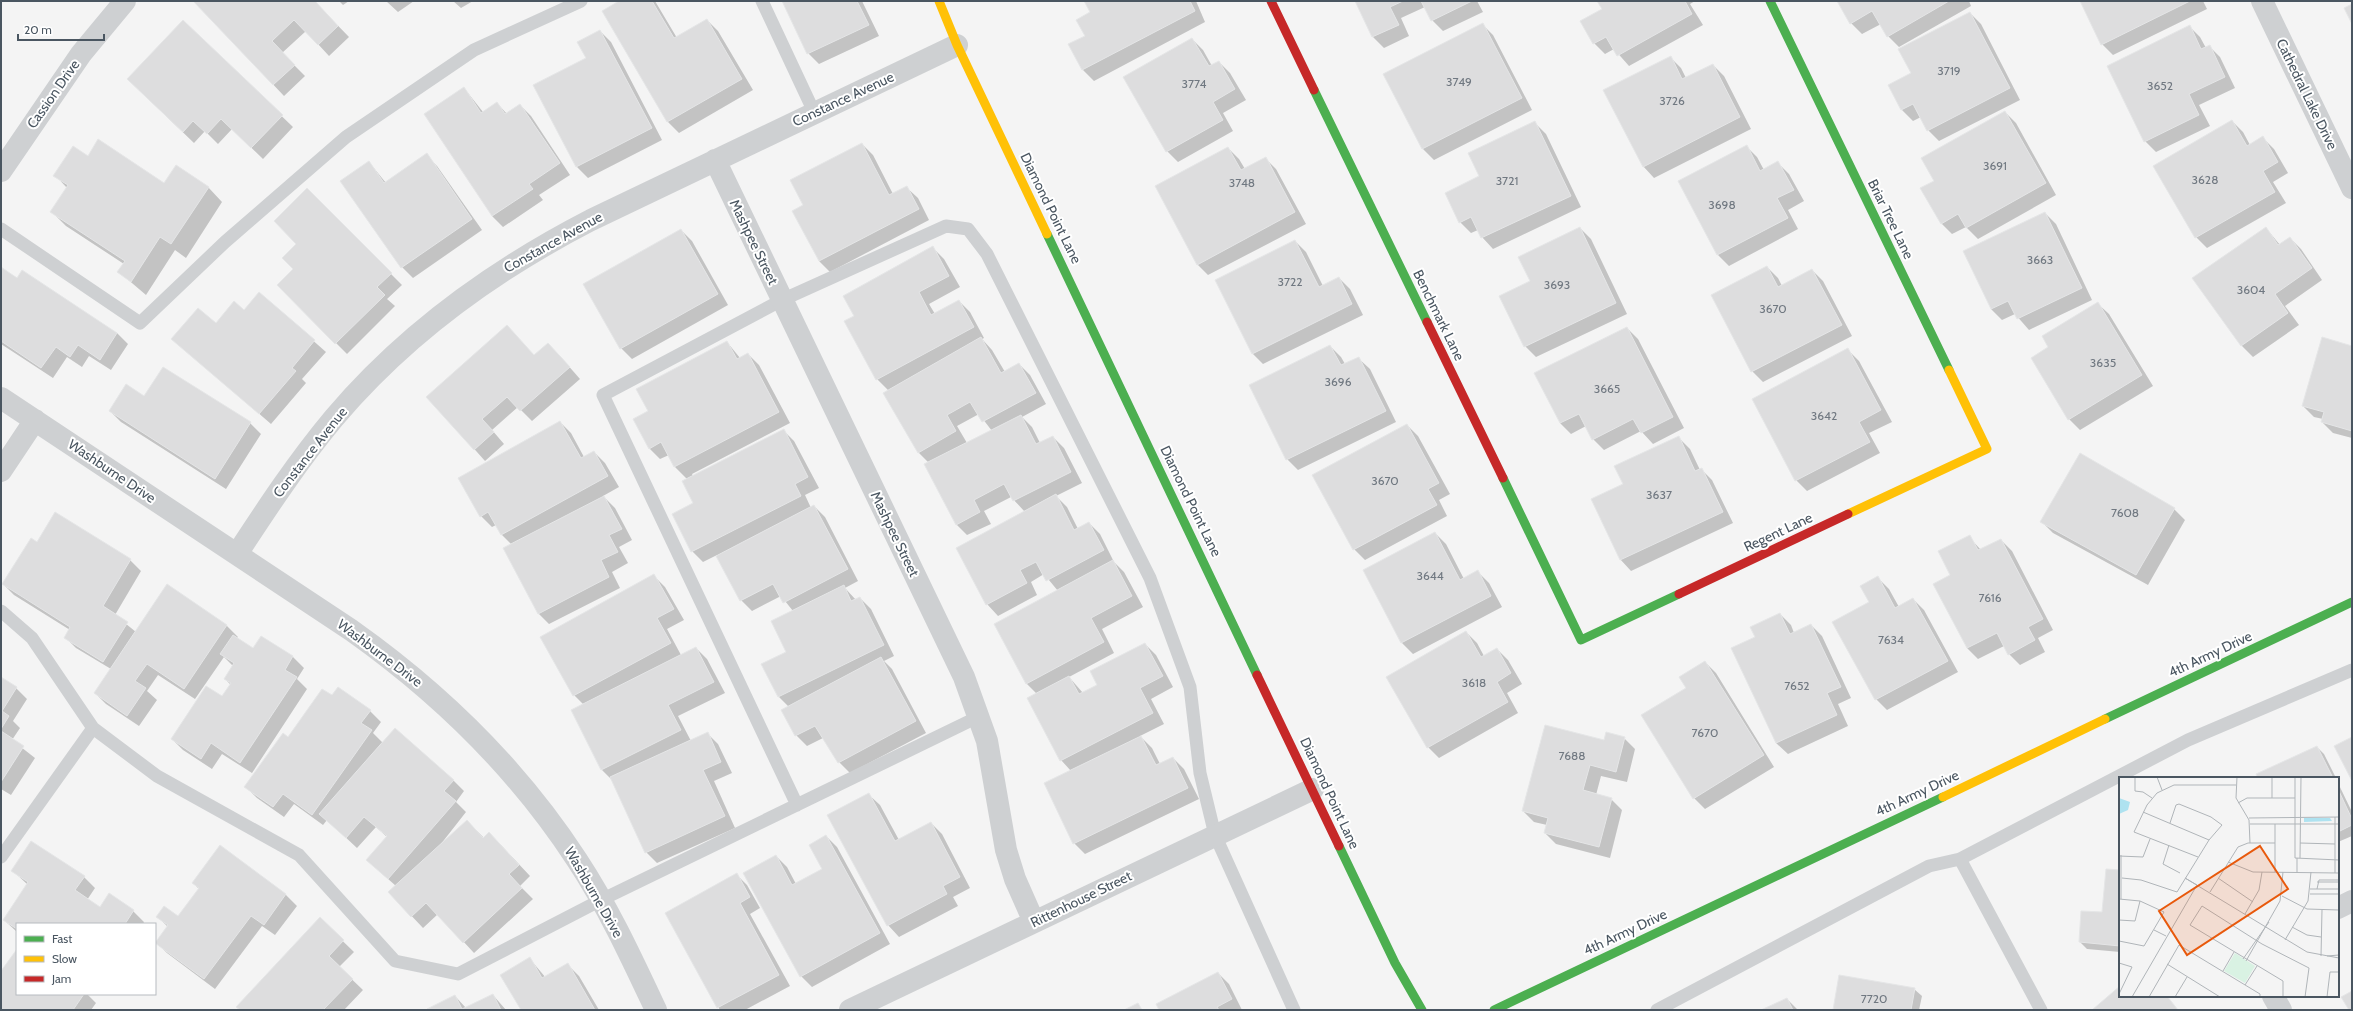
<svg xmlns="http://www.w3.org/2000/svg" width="2353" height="1011" viewBox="0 0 2353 1011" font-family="Cabin,sans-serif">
<rect width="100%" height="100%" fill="#f4f4f4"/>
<!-- shadow -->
<path fill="#0003" fill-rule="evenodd" d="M194,1H314L349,37L329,56L306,31L282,53L305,76L284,96Z
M339,1H349L343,5Z
M386,1H414L398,12Z
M453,1H473L461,8Z
M621,1H655L677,38L707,20L718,31L753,90L679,133L668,122L603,11Z
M783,1H862L879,36L819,64L808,53Z
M1085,1H1196L1205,22L1094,81L1083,70L1086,36L1091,12Z
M1356,1H1477L1483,12L1443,31L1432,20L1425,7L1401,18L1409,36L1384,48L1373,37Z
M1598,1H1695L1690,4L1703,25L1629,66L1614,49L1605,54L1594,43L1603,10Z
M1839,1H1969L1971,6L1899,47L1888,36L1881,24L1862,34L1851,23Z
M2081,1H2203L2207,9L2113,55L2102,44Z
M1970,13L1981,24L2020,100L1939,141L1928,130L1921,117L1913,121L1902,110L1889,85L1912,74Z
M183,21L293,127L263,159L232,129L218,144L205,131L194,143L139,90Z
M1482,24L1493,35L1532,110L1434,160L1423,149L1384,74Z
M2189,26L2200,37L2206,48L2209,46L2220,57L2235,88L2199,105L2210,126L2156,152L2145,141Z
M600,31L611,42L662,140L588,178L577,167L535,85L587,59Z
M1192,39L1203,50L1212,66L1219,62L1230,73L1246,100L1223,113L1233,131L1178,162L1167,151Z
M1670,57L1681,68L1686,78L1713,65L1724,76L1751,129L1654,178L1643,166Z
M464,88L483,112L497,103L507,114L520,105L531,116L570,175L539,195L543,200L503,227L492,216Z
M2005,112L2016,123L2056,195L1978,239L1966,227L1952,234L1941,223L1935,181Z
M2232,121L2243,132L2250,145L2263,138L2274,149L2288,173L2273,182L2286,203L2207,248L2196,237Z
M1535,123L1546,134L1581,207L1493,249L1482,237L1478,230L1471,233L1460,222L1481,176Z
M862,144L873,155L893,194L906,187L918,198L929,220L830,272L819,261L805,205Z
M1746,146L1757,157L1764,170L1778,163L1789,174L1804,201L1788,210L1798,229L1729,266L1718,255L1679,181Z
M1228,148L1239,159L1245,169L1265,158L1276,169L1306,224L1208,275L1197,264Z
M426,155L437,166L482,230L413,278L402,267L342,181L369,162L386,183Z
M88,157L165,184L208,187L222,202L186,258L175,250L146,295L119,272L124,264L66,226L52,212L67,188L55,175Z
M307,190L402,285L387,299L395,306L347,354L278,285L294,269Z
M2045,213L2056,224L2092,300L2029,330L2015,314L2002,320L1991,309Z
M1580,228L1591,239L1627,314L1536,357L1525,346Z
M2266,228L2280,245L2290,238L2301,249L2322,280L2285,306L2299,325L2253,357L2242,346L2194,278Z
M681,230L692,241L728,305L632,359L621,348Z
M1295,241L1306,252L1323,286L1339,278L1350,289L1363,315L1263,364L1252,353Z
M933,248L944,259L960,287L929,304L935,314L959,301L970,312L984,338L982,339L992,350L1005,372L1019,364L1030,375L1046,404L1022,417L1032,427L1040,443L1053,437L1064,448L1082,483L1056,496L1067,507L1078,529L1089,523L1100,534L1114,562L1124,572L1143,607L1102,629L1114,653L1069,677L1083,693L1098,685L1145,644L1156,655L1173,687L1151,699L1164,724L1140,736L1152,748L1160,764L1173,758L1184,769L1199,799L1085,854L1074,843L1071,771L1061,760L1037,694L1026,683L1058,591L1044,574L1031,582L1037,595L998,616L987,604L957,548L1025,512L1011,497L984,511L991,524L967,535L956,524L929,463L919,453L885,393L889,391L877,379L845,322L855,316ZM979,414L992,431L967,443L957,426Z
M1767,267L1778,278L1782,286L1812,270L1823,281L1852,336L1763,382L1752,371Z
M1,269L117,333L128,344L111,370L89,356L82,367L67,357L53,378L1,344Z
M259,293L326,352L302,379L306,383L271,424L173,339L216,324L244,311Z
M2097,303L2109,314L2153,386L2080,430L2069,419L2049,348Z
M1627,328L1638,339L1684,428L1653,444L1641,431L1604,450L1593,439L1586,426L1571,434L1560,423Z
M727,342L740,358L748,354L759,365L790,423L692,474L693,476L783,430L794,441L819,488L805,495L811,508L814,506L825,517L858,581L845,588L856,600L860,598L871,609L894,656L884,661L892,669L926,733L850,773L839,762L823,738L807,746L796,735L782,710L789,707L779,697L763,664L788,652L793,611L781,596L752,611L741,600L717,555L703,562L692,551L695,504L687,479L675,467L669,455L660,459L649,448L650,412Z
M1330,346L1341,357L1345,364L1358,358L1370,369L1396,422L1298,470L1287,459Z
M2352,347V438L2333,433L2322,422L2323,419L2314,417L2303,406Z
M1848,350L1859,361L1892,422L1869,433L1880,453L1807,491L1796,480Z
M559,355L580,379L532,421L518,407L492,430L504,444L485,461L428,397L535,356Z
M164,368L250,423L261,434L226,489L121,422L110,411L145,398Z
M560,422L571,433L584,457L594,452L605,463L619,487L603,496L615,508L632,540L619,547L628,563L612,572L620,588L549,624L538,613L512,545L502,535L496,525L492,527L481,516Z
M1407,425L1418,436L1450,494L1439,500L1447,516L1365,560L1354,549Z
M1679,438L1690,449L1700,470L1701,469L1712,480L1733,523L1631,571L1620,559L1624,485Z
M2174,509L2185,520L2148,585L2053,533L2042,522Z
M1435,533L1446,544L1464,579L1478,572L1489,583L1502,607L1413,654L1402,643L1364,571Z
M1969,537L1981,550L2001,540L2012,551L2053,630L2038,638L2045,652L2020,665L2009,654L2004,646L1978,659L1967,648L1952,576Z
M37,543L130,560L141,571L115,615L136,632L227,626L238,637L236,639L253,650L262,637L293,657L304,668L297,679L307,689L252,773L222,754L212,769L183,750L172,739L223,698L231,685L225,679L233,666L224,657L195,699L158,675L147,691L157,700L139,726L106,704L95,693L111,669L76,648L65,637L70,630L14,595L3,584Z
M654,576L665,587L684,620L667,629L681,655L696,648L707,659L725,693L678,716L691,741L707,733L718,744L732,773L714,781L735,828L657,863L646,852L613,781L602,770L572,711L584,705L574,695L542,637Z
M1878,578L1889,589L1899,607L1913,599L1924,610L1958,672L1887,710L1876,699L1870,603Z
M1780,614L1791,625L1794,633L1811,625L1822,636L1851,698L1838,704L1848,726L1788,754L1776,743L1733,649L1757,638Z
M1466,632L1477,643L1484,656L1497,649L1508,660L1522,684L1507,693L1518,713L1439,758L1428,747Z
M1705,662L1716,673L1774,767L1705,809L1694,798L1687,688Z
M1,678L16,688L27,699L13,721L20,728L12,740L35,758L11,795L1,789Z
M332,697L370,711L381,722L373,733L383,743L453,780L464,791L456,802L466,812L437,849L467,821L484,838L500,844L530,876L520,886L533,899L474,953L438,914L423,928L389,892L396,886L379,871L387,837L376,827L357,848L327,820L323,825L294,804L284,817L257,798L246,787L289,738Z
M1624,738L1635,749L1627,782L1601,776L1596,795L1611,799L1622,810L1610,858L1556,844L1545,833L1547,825L1534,822L1523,811L1605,742Z
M2317,747L2324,754L2336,778H2260Z
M2338,783L2352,812V836L2338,842Z
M868,794L880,805L899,840L931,823L942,834L970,888L953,897L958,906L899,937L888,925L828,815Z
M826,836L837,847L890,944L812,987L801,976L776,856L787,867L796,884L823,869Z
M220,847L286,895L297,906L275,935L262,926L215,989L167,953L156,942L168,927L158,917L178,918L199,889L193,883Z
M13,871L84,877L95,888L87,900L100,908L133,911L144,922L143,924H17V932L4,920L28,885Z
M2120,871V952L2087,949L2080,942L2103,913Z
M736,874L747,885L760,908L750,914L790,986L745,1010H720L666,913Z
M320,919L354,952L339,967L363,990L344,1010H241Z
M17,950V994H87L96,1003L91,1010H1V972Z
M530,959L546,978L568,965L579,976L599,1010H522Z
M1218,973L1229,984L1242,1010H1160Z
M1914,989L1922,996L1919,1010H1834Z
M493,995L506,1010H428L455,996L466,1008Z
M1787,999L1798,1010H1763Z"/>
<!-- building -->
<path fill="#ddddde" stroke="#e5e6e7" d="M193,1H315L338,26L318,45L294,20L272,41L295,65L273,85Z
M619,1H652L674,38L707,19L742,79L667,122L602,11Z
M782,1H857L869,25L807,54Z
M1084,1H1190L1195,11L1082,70L1068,44L1085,36L1076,20L1090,12Z
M1355,1H1403L1390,7L1399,25L1372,37Z
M1421,1H1472L1431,21Z
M1597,1H1685L1692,14L1617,56L1606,37L1593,44L1580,21L1602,9Z
M1837,1H1949L1887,37L1872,11L1850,24Z
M2080,1H2190L2101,45Z
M2352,4V24L2344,8Z
M1970,12L2010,88L1927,131L1913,104L1901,110L1888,85L1911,73L1898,49Z
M183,20L283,115L251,148L221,119L207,134L193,121L183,132L127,79Z
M1483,23L1522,98L1422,149L1383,74Z
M2190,25L2201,49L2210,45L2225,77L2189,94L2199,115L2144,142L2107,66Z
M600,30L652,128L576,167L533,85L586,58L577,42Z
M1192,38L1209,66L1219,61L1235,89L1213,102L1223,120L1166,152L1123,77Z
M1671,56L1682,79L1713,64L1740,117L1643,167L1603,90Z
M464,87L481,113L497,102L505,114L520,104L560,163L529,184L533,189L492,216L424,114Z
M2005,111L2046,183L1966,228L1958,214L1941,224L1920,188L1934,181L1921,158Z
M2232,120L2247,146L2263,136L2278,162L2263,171L2275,192L2195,238L2153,166Z
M1535,121L1571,196L1481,238L1471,217L1459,223L1445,193L1479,176L1468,153Z
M98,139L164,183L176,165L209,187L171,244L160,237L131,282L117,272L125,261L50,212L68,185L53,176L73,146L88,156Z
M862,143L889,195L907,186L919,209L819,261L792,211L803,205L790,180Z
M1747,145L1760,171L1778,161L1794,190L1777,198L1788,218L1717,255L1678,181Z
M1228,147L1241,170L1266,157L1295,212L1197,265L1155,186Z
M427,153L472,219L401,268L340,181L369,161L384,183Z
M307,188L392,273L377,287L385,295L335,344L277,285L293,269L282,258L296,244L274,221Z
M2045,212L2082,288L2017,319L2008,301L1991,309L1963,251Z
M1580,227L1616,303L1524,347L1499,296L1530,281L1518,257Z
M2266,227L2278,245L2290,237L2312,268L2275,294L2288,313L2241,346L2192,278Z
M681,229L718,294L620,349L583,284Z
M1295,240L1319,287L1339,277L1352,304L1252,354L1215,280Z
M933,246L949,276L919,292L931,315L959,300L974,327L876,380L844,321L854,316L843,296Z
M1767,266L1778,287L1812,269L1842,325L1751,372L1711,295Z
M1,267L17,278L22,270L117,333L100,360L78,345L70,357L56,347L41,368L1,341Z
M259,292L315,340L292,368L296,371L259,414L171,339L198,308L216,323L234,301L244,310Z
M2098,302L2142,375L2068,420L2031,358L2048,347L2042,336Z
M507,325L534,355L548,343L570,367L520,411L507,397L482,419L494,432L474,450L426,397Z
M1627,327L1673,417L1641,433L1633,419L1592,440L1579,414L1560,423L1534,373Z
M981,337L1001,373L1019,363L1036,393L982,422L970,402L947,415L956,431L918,453L883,393Z
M2322,337L2352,346V431L2321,422L2324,412L2302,406Z
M727,341L737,359L748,353L779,412L674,467L661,442L649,449L633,419L648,411L636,389Z
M1330,345L1341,365L1359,357L1386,411L1286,460L1249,385Z
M1848,348L1881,410L1859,422L1870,442L1795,481L1752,399Z
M163,367L251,422L215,479L109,411L126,384L144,396Z
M1021,415L1036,444L1053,436L1071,472L1013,501L1004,484L974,500L980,512L956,525L924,464Z
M560,421L581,458L594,451L608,476L501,535L488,512L480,517L458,478Z
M1407,424L1439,483L1428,489L1437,505L1353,550L1312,475Z
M784,429L808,477L795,484L801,496L691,552L672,514L693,503L682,481Z
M1679,436L1695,471L1702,468L1723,512L1620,560L1591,499L1623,484L1614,466Z
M2080,453L2175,508L2136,575L2040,522Z
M1056,494L1074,530L1089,522L1104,550L1046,581L1036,562L1020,570L1027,583L986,605L956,548Z
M604,496L622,529L609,535L618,552L601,560L609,577L538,614L503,548Z
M814,505L848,569L783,603L773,584L740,601L716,556Z
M55,512L131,559L103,606L128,622L103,662L64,638L70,627L2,584L31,538L37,542Z
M1435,532L1460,580L1478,570L1491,596L1401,643L1363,570Z
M1970,535L1978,550L2001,539L2043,619L2028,627L2035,640L2008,655L1997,633L1967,648L1933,584L1950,575L1938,551Z
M1113,560L1132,596L1091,618L1104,642L1026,684L994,624Z
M654,574L674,609L657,618L671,643L573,696L540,637Z
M1878,576L1895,608L1913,598L1948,661L1875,700L1832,622L1869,602L1860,586Z
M167,584L227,625L184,689L147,664L135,681L146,688L127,716L94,693Z
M844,585L851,601L860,597L884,645L778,697L761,664L786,652L771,621Z
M1780,613L1790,634L1811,624L1841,687L1827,693L1837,715L1776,743L1731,648L1755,637L1750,627Z
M1466,631L1481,657L1497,648L1511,673L1497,682L1508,702L1427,748L1386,677Z
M233,635L253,648L261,636L293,656L285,670L297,677L240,763L211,743L201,759L171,739L206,686L222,696L231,683L224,679L234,663L220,654Z
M1145,643L1163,676L1140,688L1153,713L1060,761L1027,698L1069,676L1079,694L1097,685L1090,671Z
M696,647L714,682L668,705L681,730L601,770L571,710Z
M881,657L916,721L838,763L815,726L795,736L781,710Z
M1705,661L1764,755L1693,799L1641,715L1686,688L1679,677Z
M1,677L17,687L2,711L9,716L1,729Z
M338,687L371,710L361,723L372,730L312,815L283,794L273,807L244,787L283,733L288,737L322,689L332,695Z
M1545,725L1604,740L1606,732L1625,737L1616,772L1590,765L1583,790L1612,798L1599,847L1544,833L1548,818L1522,811Z
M395,728L454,780L444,791L456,801L388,879L366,860L387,836L364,817L346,838L319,814Z
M1,731L24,746L1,782Z
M708,732L721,762L703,770L725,816L645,853L610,777Z
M1141,736L1156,765L1173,757L1188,788L1073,844L1044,783Z
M2352,737V781L2334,746Z
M2317,746L2333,778H2258L2256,774Z
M2338,789L2352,819V825L2338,832Z
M869,793L895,841L931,822L960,877L943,886L947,894L887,926L827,815Z
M467,820L483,838L489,832L519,865L509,874L522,888L463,943L426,903L411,917L388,892Z
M826,835L880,933L800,977L743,873L776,855L792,885L822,869L809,845Z
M31,841L85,876L75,890L100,907L109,893L134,910L125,924H17V929L3,920L28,882L11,871Z
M220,845L286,894L264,925L251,916L204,979L155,943L168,925L156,917L164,906L178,916L199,888L192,883Z
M2106,869L2120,870V946L2079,942L2081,911L2102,912Z
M737,873L750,897L740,903L779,975L717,1008L665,913Z
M320,917L344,940L329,956L353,979L323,1010H240L236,1007Z
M17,949V994H84L73,1010H1V971Z
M530,957L542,978L568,963L595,1010H521L500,975Z
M1218,972L1232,999L1217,1007L1219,1010H1159L1156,1004Z
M1839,975L1915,988L1911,1010H1833Z
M2120,986V996H2167L2178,1010H2092Z
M2352,991V1010H2349L2341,997Z
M493,994L501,1010L427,1009L455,995L462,1009Z
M1787,998L1793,1010H1761Z
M1138,1003L1142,1010H1124Z"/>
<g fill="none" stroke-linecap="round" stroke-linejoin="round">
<!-- lane -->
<path stroke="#ced0d2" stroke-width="13" d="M762,1L814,112
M1,229L140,323L225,242L346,137L474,50L581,1
M1,611L32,638L93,728L157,776L299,855L395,961L458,974L601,900L980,716
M797,805L603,395L782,300L946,226L968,229L987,254L1150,578L1190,687L1200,773L1215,835L1294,1010
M1,857L93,728
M1960,859L2188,740L2352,670
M1657,1010L1929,866L1960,859L2041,1010"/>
<!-- street -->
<path stroke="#ced0d2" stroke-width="22" d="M2262,1L2352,188
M715,160L964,677L987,741L1006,850L1015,879L1034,922
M1,171L81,54L125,1
M1,398L351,630C440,693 517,768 577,860C608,907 632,959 656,1010
M1,471L35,420
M237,554C267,508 298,461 334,418C405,334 494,270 591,220L957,45
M2338,908L2352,901
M2273,996L2281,1010
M850,1010L1313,789"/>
<!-- fast -->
<path stroke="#4caf50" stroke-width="9" d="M1770,1L1949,370
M1314,90L1427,322
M1047,234L1257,675
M1503,478L1581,640L1679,594
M2105,719L2352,602
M1339,846L1395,963L1422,1010
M1494,1010L1943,797"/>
<!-- slow -->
<path stroke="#ffc107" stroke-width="9" d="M939,1L957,45L1047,234
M1848,514L1987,449L1949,370
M1943,797L2105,719"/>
<!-- jam -->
<path stroke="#c62828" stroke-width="9" d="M1271,1L1314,90
M1427,322L1503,478
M1679,594L1848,514
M1257,675L1339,846"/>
</g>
<g text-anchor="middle" stroke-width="4" stroke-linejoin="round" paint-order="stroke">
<!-- number labels -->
<g font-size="12" fill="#707881">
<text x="1949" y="75">3719</text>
<text x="1459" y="86">3749</text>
<text x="1194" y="88">3774</text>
<text x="2160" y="90">3652</text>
<text x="1672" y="105">3726</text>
<text x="1995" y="170">3691</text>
<text x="2205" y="184">3628</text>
<text x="1507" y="185">3721</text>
<text x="1242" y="187">3748</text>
<text x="1722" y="209">3698</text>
<text x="2040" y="264">3663</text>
<text x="1290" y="286">3722</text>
<text x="1557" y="289">3693</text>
<text x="2251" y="294">3604</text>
<text x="1773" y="313">3670</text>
<text x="2103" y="367">3635</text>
<text x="1338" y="386">3696</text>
<text x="1607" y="393">3665</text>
<text x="1824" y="420">3642</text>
<text x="1385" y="485">3670</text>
<text x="1659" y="499">3637</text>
<text x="2125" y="517">7608</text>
<text x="1430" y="580">3644</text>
<text x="1990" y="602">7616</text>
<text x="1891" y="644">7634</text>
<text x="1474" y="687">3618</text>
<text x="1797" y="690">7652</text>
<text x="1705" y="737">7670</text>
<text x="1572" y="760">7688</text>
<text x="1874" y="1003">7720</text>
</g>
<!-- street labels -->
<g font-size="14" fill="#4a5661" stroke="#fff">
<text transform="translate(53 94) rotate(-55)" y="5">Cassion Drive</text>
<text transform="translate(2307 94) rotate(64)" y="5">Cathedral Lake Drive</text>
<text transform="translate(843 99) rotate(-25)" y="5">Constance Avenue</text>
<text transform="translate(1051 208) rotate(64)" y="5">Diamond Point Lane</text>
<text transform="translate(1891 219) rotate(64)" y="5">Briar Tree Lane</text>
<text transform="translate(553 242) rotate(-29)" y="5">Constance Avenue</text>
<text transform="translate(754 242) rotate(64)" y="5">Mashpee Street</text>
<text transform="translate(1439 315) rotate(64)" y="5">Benchmark Lane</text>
<text transform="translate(310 452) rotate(-52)" y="5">Constance Avenue</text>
<text transform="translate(112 471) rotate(34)" y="5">Washburne Drive</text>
<text transform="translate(1191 501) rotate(64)" y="5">Diamond Point Lane</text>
<text transform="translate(1778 532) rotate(-25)" y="5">Regent Lane</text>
<text transform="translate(895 534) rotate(64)" y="5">Mashpee Street</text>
<text transform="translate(380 653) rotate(37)" y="5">Washburne Drive</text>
<text transform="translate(2210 654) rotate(-25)" y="5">4th Army Drive</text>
<text transform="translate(1330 793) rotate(65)" y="5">Diamond Point Lane</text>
<text transform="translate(1917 793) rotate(-25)" y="5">4th Army Drive</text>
<text transform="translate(594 892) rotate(60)" y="5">Washburne Drive</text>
<text transform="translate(1081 899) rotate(-26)" y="5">Rittenhouse Street</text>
<text transform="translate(1625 932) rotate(-25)" y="5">4th Army Drive</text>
</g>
</g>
<!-- overview -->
<g transform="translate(2119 777)">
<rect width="220" height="220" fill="#f4f4f4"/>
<path d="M116,176L136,189L126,206L105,194Z" fill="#d9f2e3"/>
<path d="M0,21L11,25L9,33L0,37ZM185,41H211L213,44L185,45Z" fill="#aee2f0"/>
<path fill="none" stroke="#b0b5b9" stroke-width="1" d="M16,0V14L24,15L33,21M38,0L43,13M118,0L117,21L130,43L131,66M176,0V81L220,83M153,21V0M119,26L128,21H176M24,35L90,63M130,41L220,40M131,47H220M181,66L216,67M50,68L44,87L61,96M0,79L24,80L31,62M79,80L15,55L28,28L38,16L55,8H117M181,81L182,0M109,85L134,95L220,96M156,95V47M178,95V81M216,96V40M3,101L22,103L58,115L90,63L103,48L92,40L60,27L57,28L51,46M66,101L188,175L220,181M66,101L78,108M99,101L134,125M198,105H220M191,112H220M198,112L200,103H220M91,115L119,70L129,66H156M191,117H220M163,119L188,132L220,133M0,122L21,124L45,135L25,169L0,164M2,122V78M126,137L140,113L143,95M0,143L16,144L21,124M173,150L188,158L202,160M35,153L47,159M220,155V190M166,163L189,124L192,95M202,179L203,133M208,179L220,178M124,182L150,145M127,184L161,124L164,95M0,186L13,190L0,217M48,187L101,220M104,194L115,175M126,208L138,189M13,220L78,108M30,220L60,168L141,217V220M56,220L68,200M164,220V204L71,148L83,129L143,167L190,191L186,220M208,220L211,195H220"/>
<path fill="#e8590c" fill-opacity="0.15" stroke="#e8590c" stroke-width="2" d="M141,69L169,112L68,178L40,134Z"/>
<rect width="220" height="220" fill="none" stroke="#4a5661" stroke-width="2"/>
</g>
<!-- border -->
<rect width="2353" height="1011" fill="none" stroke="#4a5661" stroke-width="4"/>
<!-- legend -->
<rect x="16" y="923" width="140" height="72" fill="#ffffff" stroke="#b7bbc0"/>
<rect x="24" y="936" width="20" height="6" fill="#4caf50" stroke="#b7bbc0"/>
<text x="52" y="943" font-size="12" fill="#4a5661">Fast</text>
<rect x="24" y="956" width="20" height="6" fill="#ffc107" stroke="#b7bbc0"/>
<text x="52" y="963" font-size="12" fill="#4a5661">Slow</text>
<rect x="24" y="976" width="20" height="6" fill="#c62828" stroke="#b7bbc0"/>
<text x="52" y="983" font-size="12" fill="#4a5661">Jam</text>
<!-- scale -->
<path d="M18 34v6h86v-6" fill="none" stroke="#4a5661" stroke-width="2"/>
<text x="24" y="34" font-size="12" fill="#4a5661" stroke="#ffffff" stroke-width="3" paint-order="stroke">20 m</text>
</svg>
